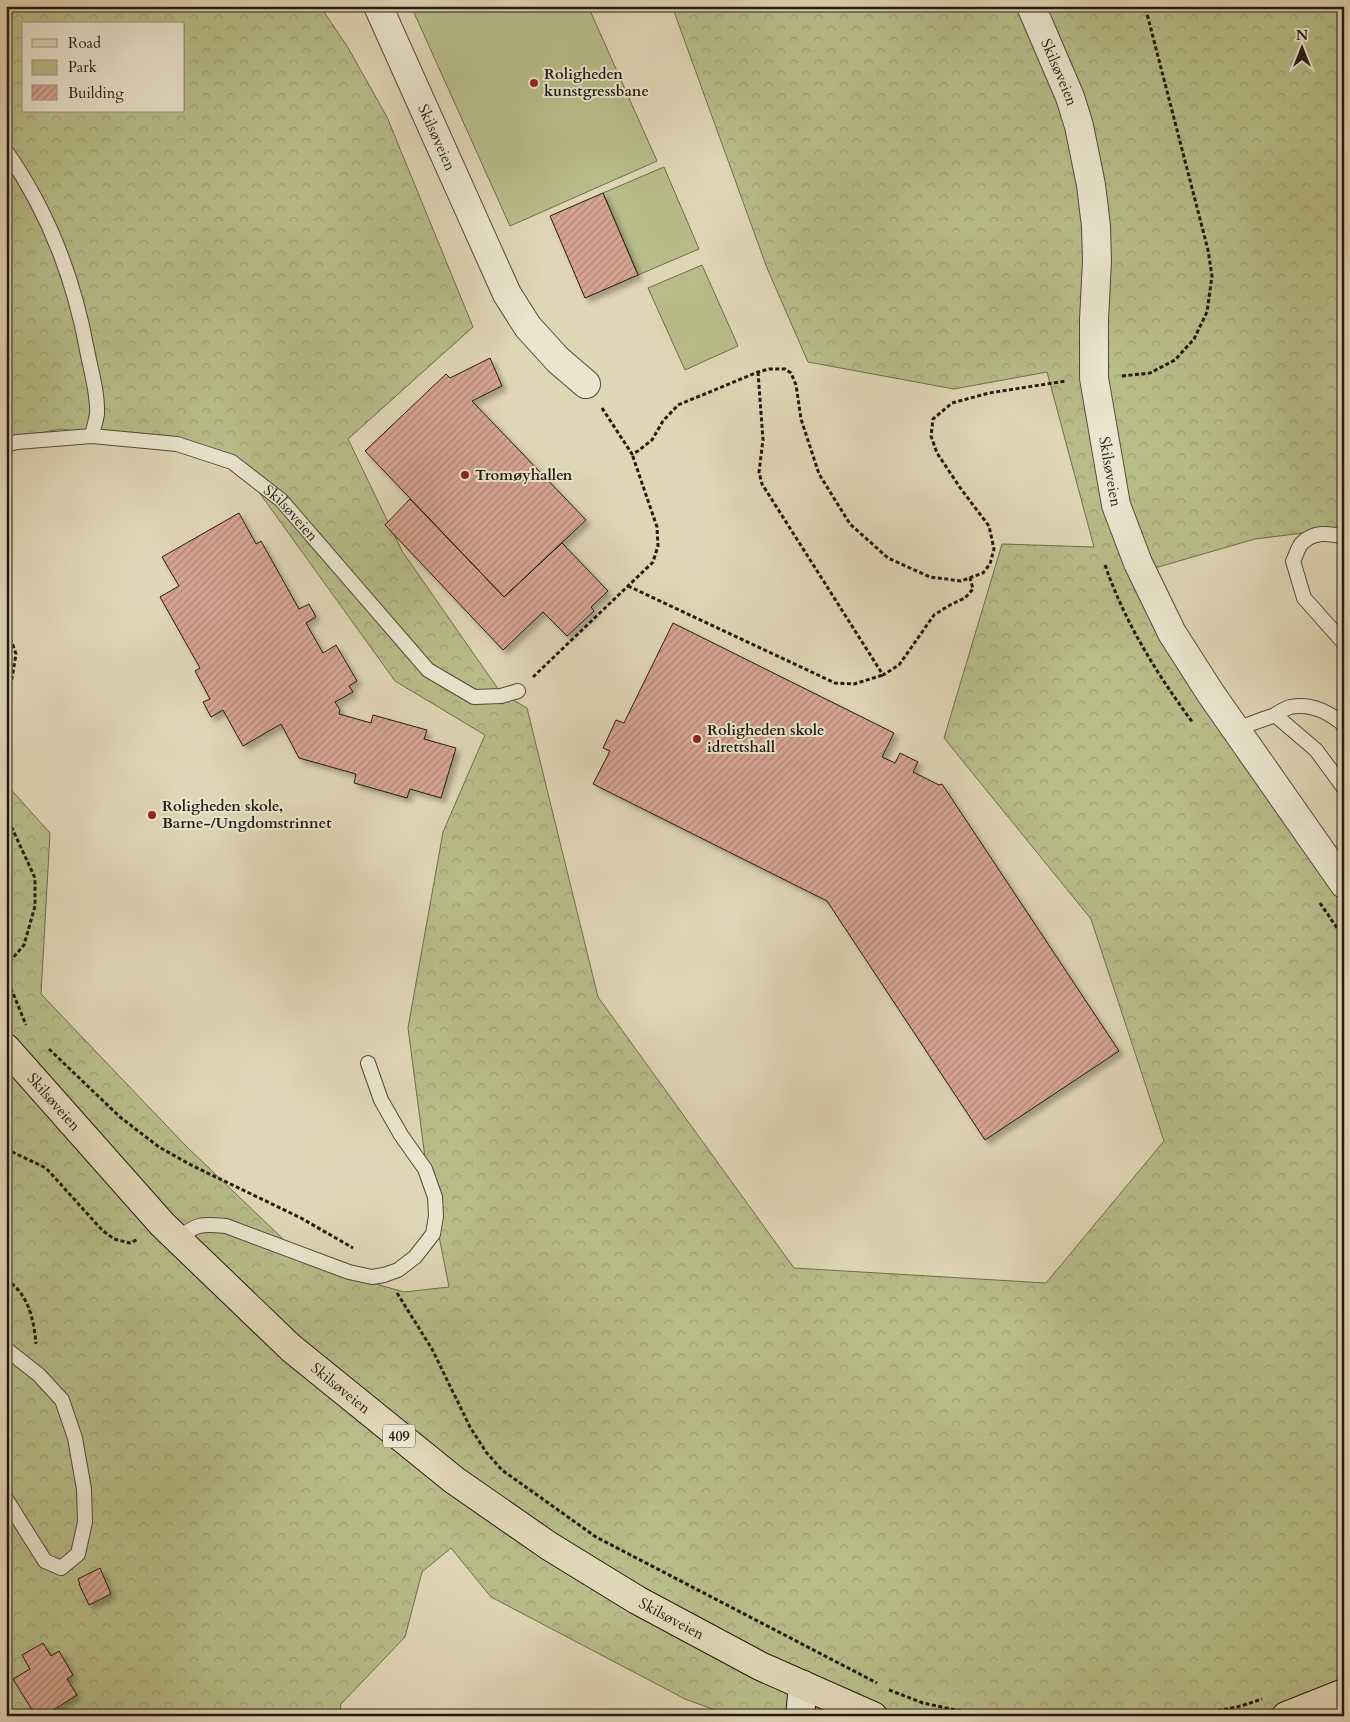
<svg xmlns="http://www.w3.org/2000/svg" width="1350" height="1722" viewBox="0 0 1350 1722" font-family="Cardo,serif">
<defs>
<pattern id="forest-crowns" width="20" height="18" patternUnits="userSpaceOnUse" patternTransform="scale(1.25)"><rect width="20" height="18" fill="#b8bc89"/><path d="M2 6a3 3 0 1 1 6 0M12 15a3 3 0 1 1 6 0" fill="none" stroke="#9ea175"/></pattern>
<pattern id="building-hatch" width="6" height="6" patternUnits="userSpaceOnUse" patternTransform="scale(1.25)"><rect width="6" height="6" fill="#d5a490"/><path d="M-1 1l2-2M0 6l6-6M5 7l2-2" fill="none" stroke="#ad8574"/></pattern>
<filter id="shadow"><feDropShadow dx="4.5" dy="4.5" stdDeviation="2.5" flood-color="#0004"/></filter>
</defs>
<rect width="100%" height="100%" fill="#e0d5b4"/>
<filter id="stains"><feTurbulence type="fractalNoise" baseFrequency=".004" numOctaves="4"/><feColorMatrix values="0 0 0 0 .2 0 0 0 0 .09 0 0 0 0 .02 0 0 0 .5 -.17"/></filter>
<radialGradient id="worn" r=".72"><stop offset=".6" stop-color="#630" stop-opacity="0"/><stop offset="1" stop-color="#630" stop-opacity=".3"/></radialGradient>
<!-- green -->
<path fill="#b8bc89" stroke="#6e6c4e" d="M411,6H588L657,161L510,226Z
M664,167L699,249L638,275L603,193Z
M702,265L738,346L685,370L648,288Z"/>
<!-- forest -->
<path fill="url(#forest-crowns)" stroke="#6e6c4e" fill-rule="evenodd" d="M6,6H320L347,46L387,117L473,327L348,439L402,551L501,693L527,708L598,997L794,1268L1046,1283L1164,1141L1091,919L944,738L1002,544L1094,547L1047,372L954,389L808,362L767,268L672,6H1344V528L1255,539L1134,574L1344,875V1716H732L685,1699L491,1597L451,1548L422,1572L405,1637L341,1704L339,1716H6V784L50,833L41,994L185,1145L310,1265L404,1292L449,1287L435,1216L431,1203L408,1028L443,832L485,735L395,681L233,456L61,429L6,439ZM24,24H184V111H24Z"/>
<!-- building -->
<path fill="url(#building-hatch)" stroke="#241b12" filter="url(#shadow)" d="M603,193L638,275L585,298L550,216Z
M490,358L502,386L472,401L586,520L504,597L365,451L446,374L450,378Z
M410,499L504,597L562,543L608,591L591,607L594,611L567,636L543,612L503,650L385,525Z
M239,513L256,544L261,541L299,609L309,604L316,617L306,623L323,653L336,645L357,681L349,686L353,692L335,702L340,710L339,714L371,723L373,715L427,730L424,739L456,748L441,798L410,789L407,798L354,783L356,774L299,758L281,724L243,746L223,710L211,717L203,702L210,699L195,671L200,668L160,597L179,586L162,557Z
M673,623L894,733L882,757L895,763L900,753L918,762L913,772L939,785L942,784L1119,1051L985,1140L827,901L593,784L610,751L603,748L616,720L624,723Z
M100,1568L111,1594L89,1605L79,1584H80L78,1579Z
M43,1643L51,1656L59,1651L73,1675L67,1679L77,1695L44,1716H36L13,1679L30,1669L22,1655Z"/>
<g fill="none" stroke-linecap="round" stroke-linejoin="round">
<defs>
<g id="service">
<path d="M6,151C48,211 74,279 87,350C91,371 98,393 97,414C96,421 93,429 92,436"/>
<path id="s1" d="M6,445L17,442L92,436L177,444L232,462L281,500L428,670L474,697L501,696L518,691"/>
<path d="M1344,537C1329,533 1314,531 1302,543C1298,547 1296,556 1293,561L1304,598L1344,643"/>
<path d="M1275,715L1316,750L1344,788"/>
<path d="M1236,729C1248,725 1260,720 1273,716C1278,713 1284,709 1290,707C1310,703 1329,712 1344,725"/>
<path d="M178,1239C197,1223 202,1224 226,1226L349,1272L372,1277L384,1275L398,1270L415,1257L433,1234L436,1216L435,1197L425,1169L401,1135L381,1100L368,1063"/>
<path d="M6,1349L39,1375L62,1400L75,1438L84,1489L85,1522L78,1554L61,1568L45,1561L6,1499"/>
</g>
<g id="minor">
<path id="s2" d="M378,6L507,294L528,327L558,360L586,384"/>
<path id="s3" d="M1031,6L1070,97L1079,126L1091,185L1096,226L1097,261L1094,320V378L1116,505L1138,563L1172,633L1211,694L1344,884"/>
</g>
<path id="secondary" d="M800,1716L803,1685"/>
<g id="primary">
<path id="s4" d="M6,1048L162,1224L291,1348L454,1480L549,1546L637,1600L760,1666L873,1716"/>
<path d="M1286,1716L1344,1693"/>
</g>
</defs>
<!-- service casing -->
<use href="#service" stroke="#534a3a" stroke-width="16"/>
<!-- minor casing -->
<use href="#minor" stroke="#534a3a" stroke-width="30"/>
<!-- secondary casing -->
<use href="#secondary" stroke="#241b12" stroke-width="30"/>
<!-- primary casing -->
<use href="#primary" stroke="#241b12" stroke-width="30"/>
<!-- path -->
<path stroke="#241b12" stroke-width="3" stroke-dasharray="4 2.5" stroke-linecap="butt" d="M758,372L763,440L759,472L762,484L883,675L899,665L934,615L950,605L965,598L973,589L970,578
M1122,376L1150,373L1175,360L1194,339L1207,312L1212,276L1208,250L1145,6
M602,408L632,454L638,451L652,440L663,421L678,405L758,372L769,369H785L791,373L796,385L801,419L819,474L850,524L888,558L930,577L961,581L983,573L990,564L994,549L989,526L961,489L937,453L931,436L933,419L952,403L989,393L1066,381
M1105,565C1125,623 1157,674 1193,723
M628,586L835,683L854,684L883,675
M6,626L16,654L6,714
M533,677L653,562L658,546L657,527L632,454
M6,815L35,878V906L24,945L6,966
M1320,903L1344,938
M6,976L26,1025
M49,1049L120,1117L159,1147L191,1165L301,1218L353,1248
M6,1149L46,1168L102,1230L114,1239L130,1243L138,1239
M6,1280C28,1292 34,1320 36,1344
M397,1293L432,1349L470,1427L486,1452L502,1470L596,1537L877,1683
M889,1690L923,1703L984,1716
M1192,1716L1241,1706L1262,1699"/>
<!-- service -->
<use href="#service" stroke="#ebe4ce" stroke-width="14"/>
<!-- minor -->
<use href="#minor" stroke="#ebe4ce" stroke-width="28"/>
<!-- secondary -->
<use href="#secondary" stroke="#ebe4ce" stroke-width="28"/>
<!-- primary -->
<use href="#primary" stroke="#e0d5b4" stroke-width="28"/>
</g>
<!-- markers -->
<g fill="#8f2418" stroke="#ebe4ce" stroke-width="2">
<circle cx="534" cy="83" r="5"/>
<circle cx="465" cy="475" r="5"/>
<circle cx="697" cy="739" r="5"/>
<circle cx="152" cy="815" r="5"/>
</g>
<g text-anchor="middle" stroke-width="4" stroke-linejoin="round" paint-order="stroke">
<!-- shield labels -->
<rect fill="#ebe4ce" stroke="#60574a" stroke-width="1" x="383" y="1424.5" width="32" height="23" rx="4"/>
<g font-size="14" font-weight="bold" fill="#241b12">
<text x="399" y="1441">409</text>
</g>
<!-- poi labels -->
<g font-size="15" font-weight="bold" fill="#241b12" stroke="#ebe4ce" text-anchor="start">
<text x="544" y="79">Roligheden<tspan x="544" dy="17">kunstgressbane</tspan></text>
<text x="475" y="480">Tromøyhallen</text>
<text x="707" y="735">Roligheden skole<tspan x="707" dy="17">idrettshall</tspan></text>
<text x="162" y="811">Roligheden skole,<tspan x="162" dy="17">Barne-/Ungdomstrinnet</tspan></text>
</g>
<!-- street labels -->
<g font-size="15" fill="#241b12" stroke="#ebe4ce">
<text dy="5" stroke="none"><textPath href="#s3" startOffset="72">Skilsøveien</textPath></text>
<text dy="5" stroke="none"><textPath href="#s2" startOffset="144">Skilsøveien</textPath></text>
<text dy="5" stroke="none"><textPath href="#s3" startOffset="478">Skilsøveien</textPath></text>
<text dy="5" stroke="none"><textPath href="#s1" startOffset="308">Skilsøveien</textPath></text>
<text dy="5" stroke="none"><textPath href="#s4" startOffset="72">Skilsøveien</textPath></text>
<text dy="5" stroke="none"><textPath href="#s4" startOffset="478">Skilsøveien</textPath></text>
<text dy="5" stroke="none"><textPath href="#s4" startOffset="882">Skilsøveien</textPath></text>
</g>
</g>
<!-- margin -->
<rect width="1350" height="1722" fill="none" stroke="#e0d5b4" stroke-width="25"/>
<rect x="8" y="8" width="1335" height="1707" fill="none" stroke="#241b12" stroke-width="2.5"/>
<rect x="12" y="12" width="1325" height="1697" fill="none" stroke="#241b12"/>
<!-- legend -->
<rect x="22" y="22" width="162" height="90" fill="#ebe4ce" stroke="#9b9483"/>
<rect x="32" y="39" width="25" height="8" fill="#e0d5b4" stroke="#9b9483"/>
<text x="68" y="48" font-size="15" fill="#241b12">Road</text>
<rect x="32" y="60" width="25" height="15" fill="#b8bc89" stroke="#9b9483"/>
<text x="68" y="72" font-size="15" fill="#241b12">Park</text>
<rect x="32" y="85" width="25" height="15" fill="url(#building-hatch)" stroke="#9b9483"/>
<text x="68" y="98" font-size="15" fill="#241b12">Building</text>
<!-- north arrow -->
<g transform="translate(1302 48)" stroke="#ebe4ce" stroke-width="4" paint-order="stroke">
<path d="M0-4L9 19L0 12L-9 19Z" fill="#241b12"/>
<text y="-8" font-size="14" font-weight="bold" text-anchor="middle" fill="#241b12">N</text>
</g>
<rect width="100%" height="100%" filter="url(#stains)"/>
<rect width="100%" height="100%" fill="url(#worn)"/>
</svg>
